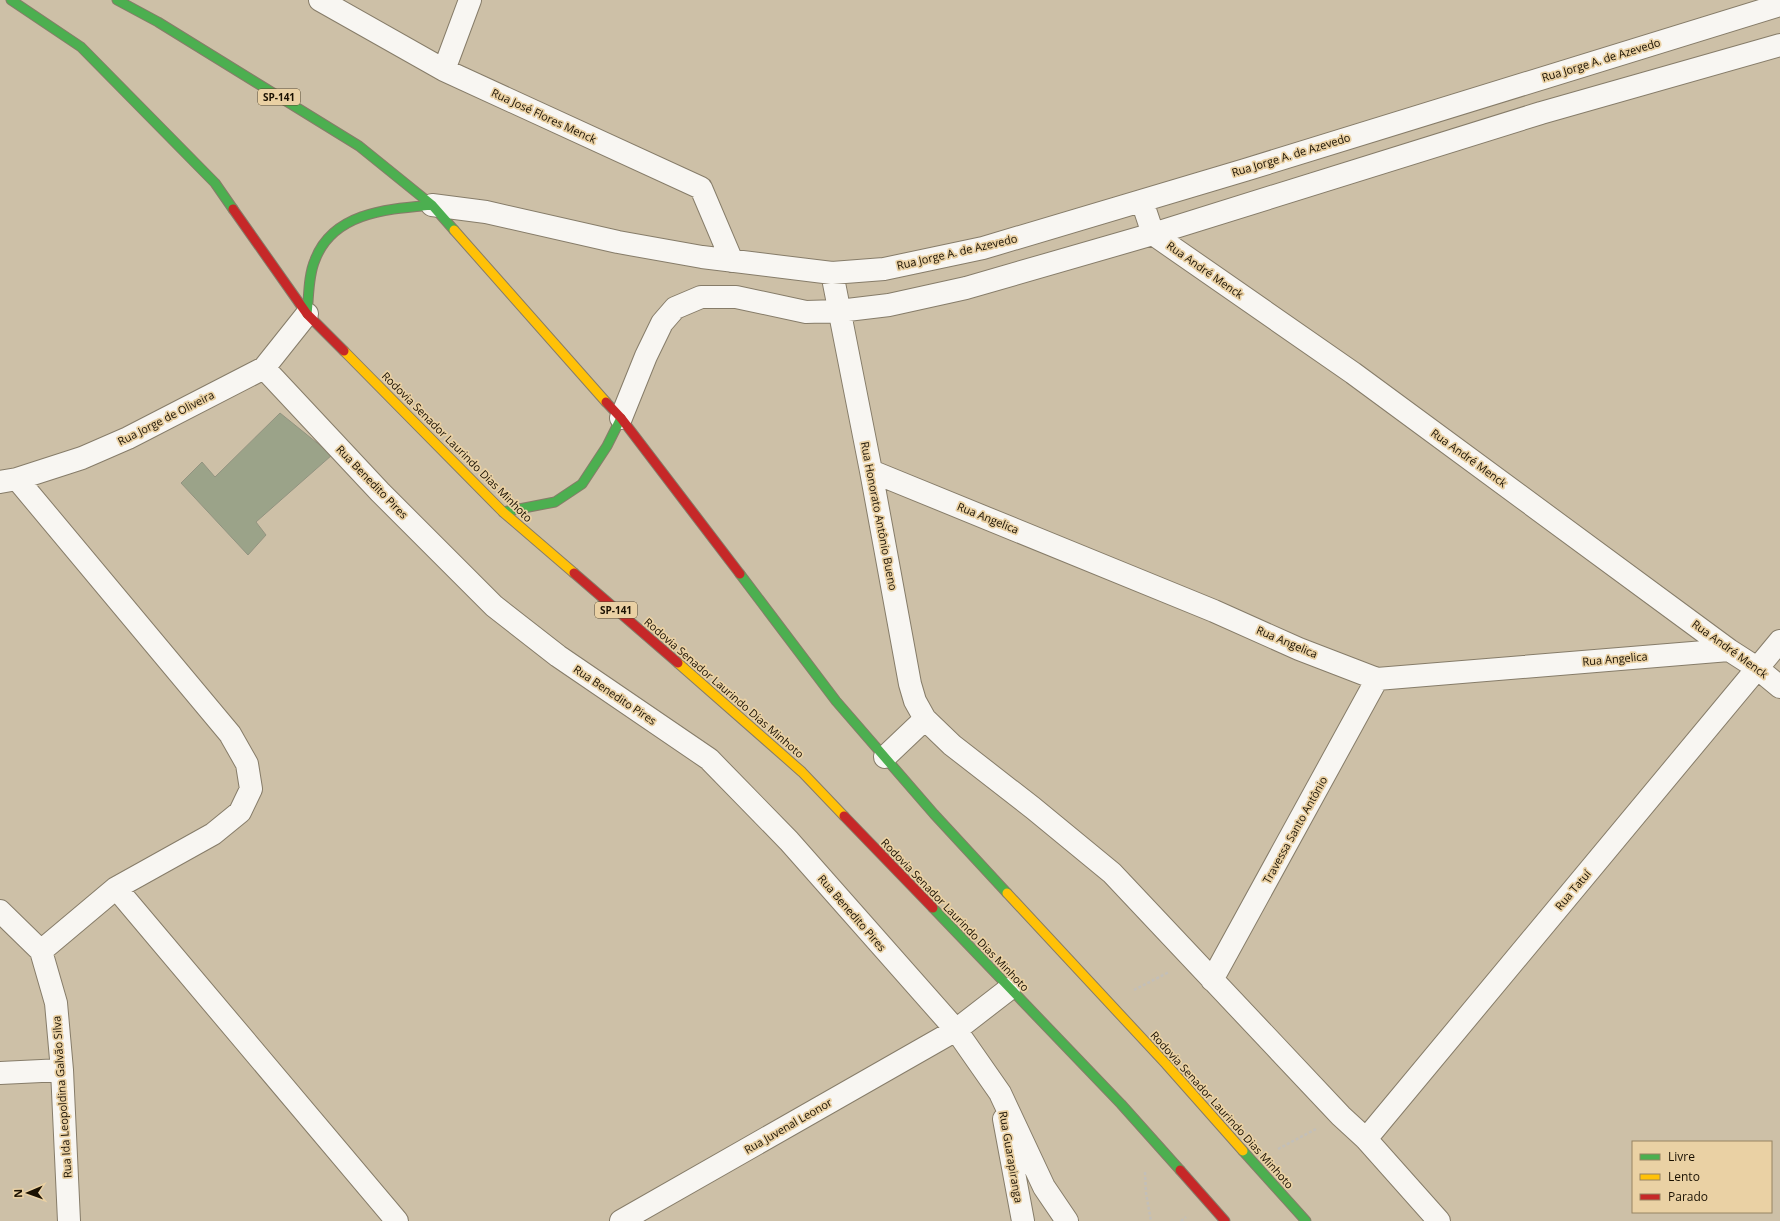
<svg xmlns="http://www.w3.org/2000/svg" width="1780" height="1221" viewBox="0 0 1780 1221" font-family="'Open Sans',sans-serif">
<rect width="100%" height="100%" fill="#cdc0a7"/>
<!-- building -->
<path fill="#9ba389" stroke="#929380" d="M280,413L332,455L256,522L266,535L248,555L181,483L202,462L215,477Z"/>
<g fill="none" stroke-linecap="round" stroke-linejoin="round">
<defs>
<path id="street" d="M320,0L444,70L701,188L732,261
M444,70L470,0
M1142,201L1153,234L1353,373L1729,650L1757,668L1780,687
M432,205L486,212L618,242L702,257L832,273L884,269L983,248L1245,170L1780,5
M832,273L871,471L910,684L915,701L925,719L952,745L1033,808L1112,873L1341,1116L1366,1139L1439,1221
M264,368L380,492L494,606L558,656L709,759L789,841L956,1030L621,1221
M621,418L646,356L662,323L675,308L701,297H736L806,312L839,311L889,305L966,288L1153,234L1541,113L1780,45
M871,471L1214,611L1299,649L1377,679L1729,650
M17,479L230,734L247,764L251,789L240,812L213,834L116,888L41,951
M0,482L17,479L82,458L128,438L264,368L307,314
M885,757L925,719
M116,888L397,1221
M0,911L41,951L56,1003L62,1070L69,1221
M1212,980L1377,679
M1009,989L956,1030L1000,1093L1044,1187L1067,1221
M0,1073L62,1070
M1004,1119L1023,1221
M1366,1139L1780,641"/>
<path id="fast" d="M11,0L81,47L215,183L233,209
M117,0L158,22L359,146L432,205L454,230
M307,314C309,297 308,276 315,260C333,212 388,209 432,205
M503,512L555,502L582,484L607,446L621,418
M740,574L836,701L934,814L1007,893
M933,908L1121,1104L1180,1170
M1243,1151L1306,1221"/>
<path id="slow" d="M454,230L606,402
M344,351L503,512L574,573
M678,663L802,772L844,816
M1007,893L1166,1064L1243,1151"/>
<path id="jam" d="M233,209L307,314L344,351
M606,402L621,418L740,574
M574,573L678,663
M844,816L933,908
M1180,1170L1225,1221"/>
</defs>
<!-- street casing -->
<use href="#street" stroke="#867c69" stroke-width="24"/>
<!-- fast casing -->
<use href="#fast" stroke="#867c69" stroke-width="11"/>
<!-- slow casing -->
<use href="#slow" stroke="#867c69" stroke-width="11"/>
<!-- jam casing -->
<use href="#jam" stroke="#867c69" stroke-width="11"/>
<!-- path -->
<path stroke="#c3bfb8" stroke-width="2.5" stroke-dasharray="3 2" stroke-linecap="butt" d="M1134,990L1169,972
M1278,1149L1316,1129
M1145,1172L1146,1193L1151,1221
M1181,1221L1186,1217"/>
<!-- street -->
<use href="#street" stroke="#f8f6f2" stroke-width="22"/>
<!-- fast -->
<use href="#fast" stroke="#4caf50" stroke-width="9"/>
<!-- slow -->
<use href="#slow" stroke="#ffc107" stroke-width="9"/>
<!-- jam -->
<use href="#jam" stroke="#c62828" stroke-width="9"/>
</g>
<g text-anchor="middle" stroke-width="3.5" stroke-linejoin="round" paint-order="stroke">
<!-- shield labels -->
<g fill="#ead1a4" stroke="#584b33" stroke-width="1">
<rect x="258" y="89" width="42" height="16" rx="3"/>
<rect x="595" y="602" width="42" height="16" rx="3"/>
</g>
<g font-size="10" font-weight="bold" fill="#1a1102">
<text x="279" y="101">SP-141</text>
<text x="616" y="614">SP-141</text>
</g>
<!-- street labels -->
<g font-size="11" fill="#1a1102" stroke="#ead1a4">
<text transform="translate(1601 60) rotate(-17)" y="4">Rua Jorge A. de Azevedo</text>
<text transform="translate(544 116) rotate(25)" y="4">Rua José Flores Menck</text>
<text transform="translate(1291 155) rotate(-17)" y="4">Rua Jorge A. de Azevedo</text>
<text transform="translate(957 252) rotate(-13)" y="4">Rua Jorge A. de Azevedo</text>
<text transform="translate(1205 270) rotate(35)" y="4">Rua André Menck</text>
<text transform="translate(166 418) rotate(-27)" y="4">Rua Jorge de Oliveira</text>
<text transform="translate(457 447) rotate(45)" y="4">Rodovia Senador Laurindo Dias Minhoto</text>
<text transform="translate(1469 458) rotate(36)" y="4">Rua André Menck</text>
<text transform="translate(372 482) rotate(46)" y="4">Rua Benedito Pires</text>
<text transform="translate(879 516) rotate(79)" y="4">Rua Honorato Antônio Bueno</text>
<text transform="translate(988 518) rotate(22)" y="4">Rua Angelica</text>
<text transform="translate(1287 642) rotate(23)" y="4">Rua Angelica</text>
<text transform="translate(1730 649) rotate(36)" y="4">Rua André Menck</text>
<text transform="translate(1615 659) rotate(-5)" y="4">Rua Angelica</text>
<text transform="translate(724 688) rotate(41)" y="4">Rodovia Senador Laurindo Dias Minhoto</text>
<text transform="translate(615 695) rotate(34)" y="4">Rua Benedito Pires</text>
<text transform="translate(1295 830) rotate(-61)" y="4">Travessa Santo Antônio</text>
<text transform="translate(1573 890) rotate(-50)" y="4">Rua Tatuí</text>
<text transform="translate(852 913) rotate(49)" y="4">Rua Benedito Pires</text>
<text transform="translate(955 915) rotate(46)" y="4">Rodovia Senador Laurindo Dias Minhoto</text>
<text transform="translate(62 1097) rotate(-94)" y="4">Rua Ida Leopoldina Galvão Silva</text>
<text transform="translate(1222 1110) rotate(48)" y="4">Rodovia Senador Laurindo Dias Minhoto</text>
<text transform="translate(788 1126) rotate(-30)" y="4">Rua Juvenal Leonor</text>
<text transform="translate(1011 1157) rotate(80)" y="4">Rua Guarapiranga</text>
</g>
</g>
<!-- legend -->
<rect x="1632" y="1141" width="140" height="72" fill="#ead1a4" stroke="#978463"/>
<rect x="1640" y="1154" width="20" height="6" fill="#4caf50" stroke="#978463"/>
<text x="1668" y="1161" font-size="12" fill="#1a1102">Livre</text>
<rect x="1640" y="1174" width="20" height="6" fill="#ffc107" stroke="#978463"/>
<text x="1668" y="1181" font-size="12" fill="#1a1102">Lento</text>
<rect x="1640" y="1194" width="20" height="6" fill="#c62828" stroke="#978463"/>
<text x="1668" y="1201" font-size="12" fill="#1a1102">Parado</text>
<!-- north arrow -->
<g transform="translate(28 1193) rotate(268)" stroke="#ead1a4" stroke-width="3" paint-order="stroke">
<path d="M0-3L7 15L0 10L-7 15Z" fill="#1a1102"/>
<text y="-6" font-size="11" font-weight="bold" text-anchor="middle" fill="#1a1102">N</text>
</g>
</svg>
